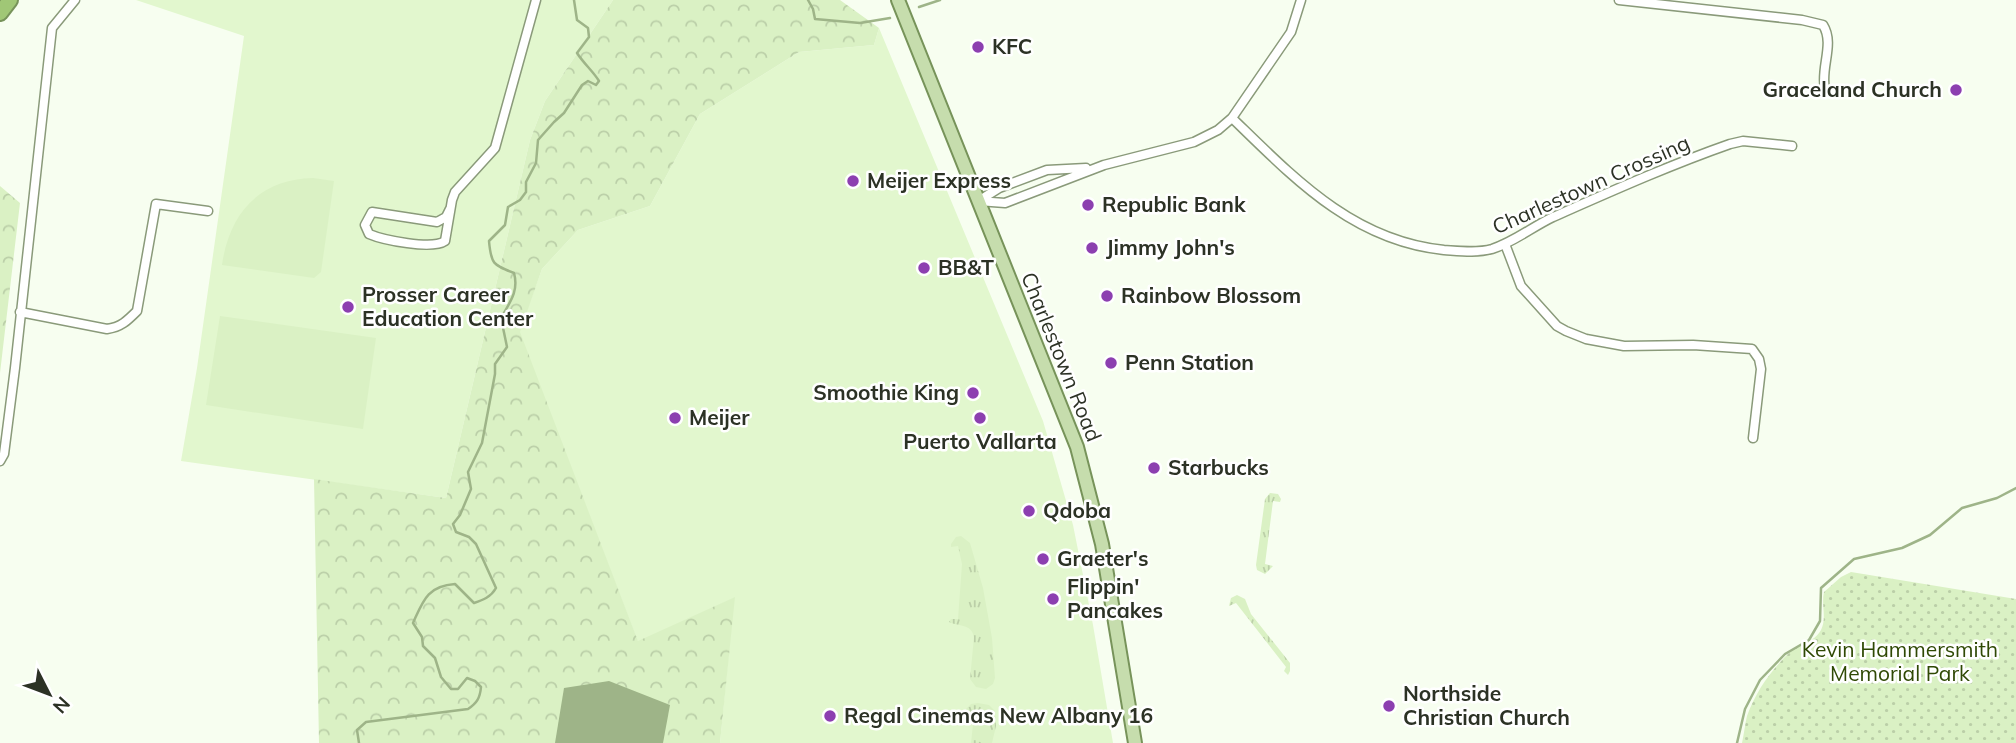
<svg xmlns="http://www.w3.org/2000/svg" width="2016" height="743" viewBox="0 0 2016 743" font-family="Mulish,sans-serif">
<defs>
<pattern id="grass-tufts" width="24" height="20" patternUnits="userSpaceOnUse" patternTransform="scale(1.75)"><rect width="24" height="20" fill="#daf1c4"/><path d="M3 7l-1-3M5 7V3M7 7l1-3M15 17l-1-3M17 17v-4M19 17l1-3" fill="none" stroke="#bbcfa8"/></pattern>
<pattern id="forest-crowns" width="20" height="18" patternUnits="userSpaceOnUse" patternTransform="scale(1.75)"><rect width="20" height="18" fill="#daf1c4"/><path d="M2 6a3 3 0 1 1 6 0M12 15a3 3 0 1 1 6 0" fill="none" stroke="#bbcfa8"/></pattern>
<pattern id="park-dots" width="8" height="8" patternUnits="userSpaceOnUse" patternTransform="scale(1.75)"><rect width="8" height="8" fill="#daf1c4"/><path d="M2 2h.1M6 6h.1" fill="none" stroke="#bbcfa8" stroke-width="1.8" stroke-linecap="round"/></pattern>
</defs>
<rect width="100%" height="100%" fill="#f7fef0"/>
<!-- built -->
<path fill="#e2f7ce" d="M136,0H613L545,101L530,140L446,498L181,461L197,368L244,36Z
M879,28L1043,421L1073,525L1093,625L1113,743H720L734,598L638,642L519,332L542,269L578,230L650,206L700,114L799,52L874,45Z"/>
<!-- grass -->
<path fill="url(#grass-tufts)" d="M1270,493L1278,494L1281,499L1280,502L1273,501L1265,564L1273,566L1265,574L1257,570L1256,565L1265,499Z
M961,536L970,543L983,588L992,638L995,678L993,684L986,689L976,687L970,679L974,637C971,623 959,627 949,622L951,619H958L962,564L958,546L951,547V544L956,537Z
M1237,595L1245,599L1251,614L1290,663V671L1288,675L1284,671L1286,667L1236,603L1229,606L1231,598Z
M978,703L989,705L995,711L996,726L992,743H971L974,715L967,713L966,709L971,704Z"/>
<!-- forest -->
<path fill="url(#forest-crowns)" d="M613,0H840L879,28L874,45L799,52L700,114L650,206L578,230L542,269L520,332L638,641L735,597L720,743H319L314,479L446,498L530,140L545,101Z
M0,186L20,203L0,373Z"/>
<!-- park -->
<path fill="url(#park-dots)" d="M1851,572L2016,599V743H1742C1744,734 1745,724 1747,716C1756,691 1771,670 1790,652C1799,643 1814,643 1821,630C1827,618 1821,605 1824,592L1841,577Z"/>
<!-- pitch -->
<path fill="#daf1c4" d="M313,178L334,181L321,272L314,278L222,265C229,214 259,179 313,178Z
M220,316L376,338L363,429L206,405Z"/>
<!-- water -->
<path fill="#9eb488" d="M609,681L670,705L663,743H555L564,688Z"/>
<g fill="none" stroke-linecap="round" stroke-linejoin="round">
<!-- stream -->
<path stroke="#9eb488" stroke-width="2.5" d="M808,0L813,9L815,19L860,23L890,18
M919,7L940,0
M359,743L357,730L366,722L468,709C477,703 480,698 481,687L475,681L467,678L458,689H451L441,677L435,658L423,646L422,637L413,623C423,601 427,586 455,584L474,603C483,600 491,597 496,588L476,544L469,537L456,532L453,524L460,515L471,489L468,472L482,443L495,374V364L507,347L501,318C510,302 519,291 514,273C493,265 491,264 489,241L505,225L508,207L520,200L526,192V182L536,163L538,140L554,122L564,113L582,85L588,81L596,85L599,81C593,71 584,64 577,53L589,37L588,28L577,20L574,0
M1737,743L1745,709L1760,680L1785,654L1809,640L1820,621L1821,588L1854,559L1902,548L1930,535L1962,508L1997,498L2016,488"/>
<defs>
<path id="street" d="M1619,0L1802,20L1823,25C1835,44 1820,68 1825,89
M1232,118L1291,32L1301,0
M980,200L999,188L1047,170L1086,168
M978,201L1005,203L1104,165L1194,142L1218,130L1232,118C1294,178 1353,241 1444,250C1460,251 1477,253 1492,249C1514,242 1532,227 1553,217C1612,191 1670,165 1730,144L1743,141L1792,146
M450,209L446,217L437,222L372,212L365,225L369,234C383,240 432,250 445,241L452,200L455,192L495,148L536,0
M1505,244L1521,286L1557,326L1566,331L1586,339L1624,346L1693,345L1752,349L1759,359L1761,369L1753,438
M20,312L107,329C121,327 127,321 137,311L156,204L208,211
M0,461L4,454L15,368L52,28L75,0"/>
<path id="primary" d="M898,0L1077,447L1102,544L1135,743"/>
<path id="highway" d="M0,13L10,0"/>
</defs>
<!-- street casing -->
<use href="#street" stroke="#8a9a7a" stroke-width="11"/>
<!-- primary casing -->
<use href="#primary" stroke="#77935a" stroke-width="16"/>
<!-- highway casing -->
<use href="#highway" stroke="#77935a" stroke-width="18"/>
<!-- street -->
<use href="#street" stroke="#fff" stroke-width="8"/>
<!-- primary -->
<use href="#primary" stroke="#c6ddad" stroke-width="12"/>
<!-- highway -->
<use href="#highway" stroke="#a0c776" stroke-width="14"/>
</g>
<!-- markers -->
<g fill="#8c3fb0" stroke="#fff" stroke-width="2.5">
<circle cx="978" cy="47" r="7"/>
<circle cx="1956" cy="90" r="7"/>
<circle cx="853" cy="181" r="7"/>
<circle cx="1088" cy="205" r="7"/>
<circle cx="1092" cy="248" r="7"/>
<circle cx="924" cy="268" r="7"/>
<circle cx="1107" cy="296" r="7"/>
<circle cx="348" cy="307" r="7"/>
<circle cx="1111" cy="363" r="7"/>
<circle cx="973" cy="393" r="7"/>
<circle cx="675" cy="418" r="7"/>
<circle cx="980" cy="418" r="7"/>
<circle cx="1154" cy="468" r="7"/>
<circle cx="1029" cy="511" r="7"/>
<circle cx="1043" cy="559" r="7"/>
<circle cx="1053" cy="599" r="7"/>
<circle cx="1389" cy="706" r="7"/>
<circle cx="830" cy="716" r="7"/>
</g>
<g text-anchor="middle" stroke-width="5" stroke-linejoin="round" paint-order="stroke">
<!-- poi labels -->
<g font-size="21" font-weight="bold" fill="#2c3225" stroke="#fff" text-anchor="start">
<text x="992" y="54">KFC</text>
<text x="1942" y="97" text-anchor="end">Graceland Church</text>
<text x="867" y="188">Meijer Express</text>
<text x="1102" y="212">Republic Bank</text>
<text x="1106" y="255">Jimmy John's</text>
<text x="938" y="275">BB&amp;T</text>
<text x="362" y="302">Prosser Career<tspan x="362" dy="24">Education Center</tspan></text>
<text x="1121" y="303">Rainbow Blossom</text>
<text x="1125" y="370">Penn Station</text>
<text x="959" y="400" text-anchor="end">Smoothie King</text>
<text x="689" y="425">Meijer</text>
<text x="980" y="449" text-anchor="middle">Puerto Vallarta</text>
<text x="1168" y="475">Starbucks</text>
<text x="1043" y="518">Qdoba</text>
<text x="1057" y="566">Graeter's</text>
<text x="1067" y="594">Flippin'<tspan x="1067" dy="24">Pancakes</tspan></text>
<text x="1403" y="701">Northside<tspan x="1403" dy="24">Christian Church</tspan></text>
<text x="844" y="723">Regal Cinemas New Albany 16</text>
</g>
<!-- street labels -->
<g font-size="21" fill="#2c3225" stroke="#fff">
<text transform="translate(1591 185) rotate(-24)" y="7">Charlestown Crossing</text>
<text transform="translate(1061 357) rotate(68)" y="7">Charlestown Road</text>
</g>
<!-- park labels -->
<g font-size="21" fill="#2f4904" stroke="#fff">
<text x="1900" y="657">Kevin Hammersmith<tspan x="1900" dy="24">Memorial Park</tspan></text>
</g>
</g>
<!-- north arrow -->
<g transform="translate(49 694) rotate(132)" stroke="#ffffff" stroke-width="5" paint-order="stroke">
<path d="M0-5L12 26L0 18L-12 26Z" fill="#2c3225"/>
<text y="-10" font-size="19" font-weight="bold" text-anchor="middle" fill="#2c3225">N</text>
</g>
</svg>
